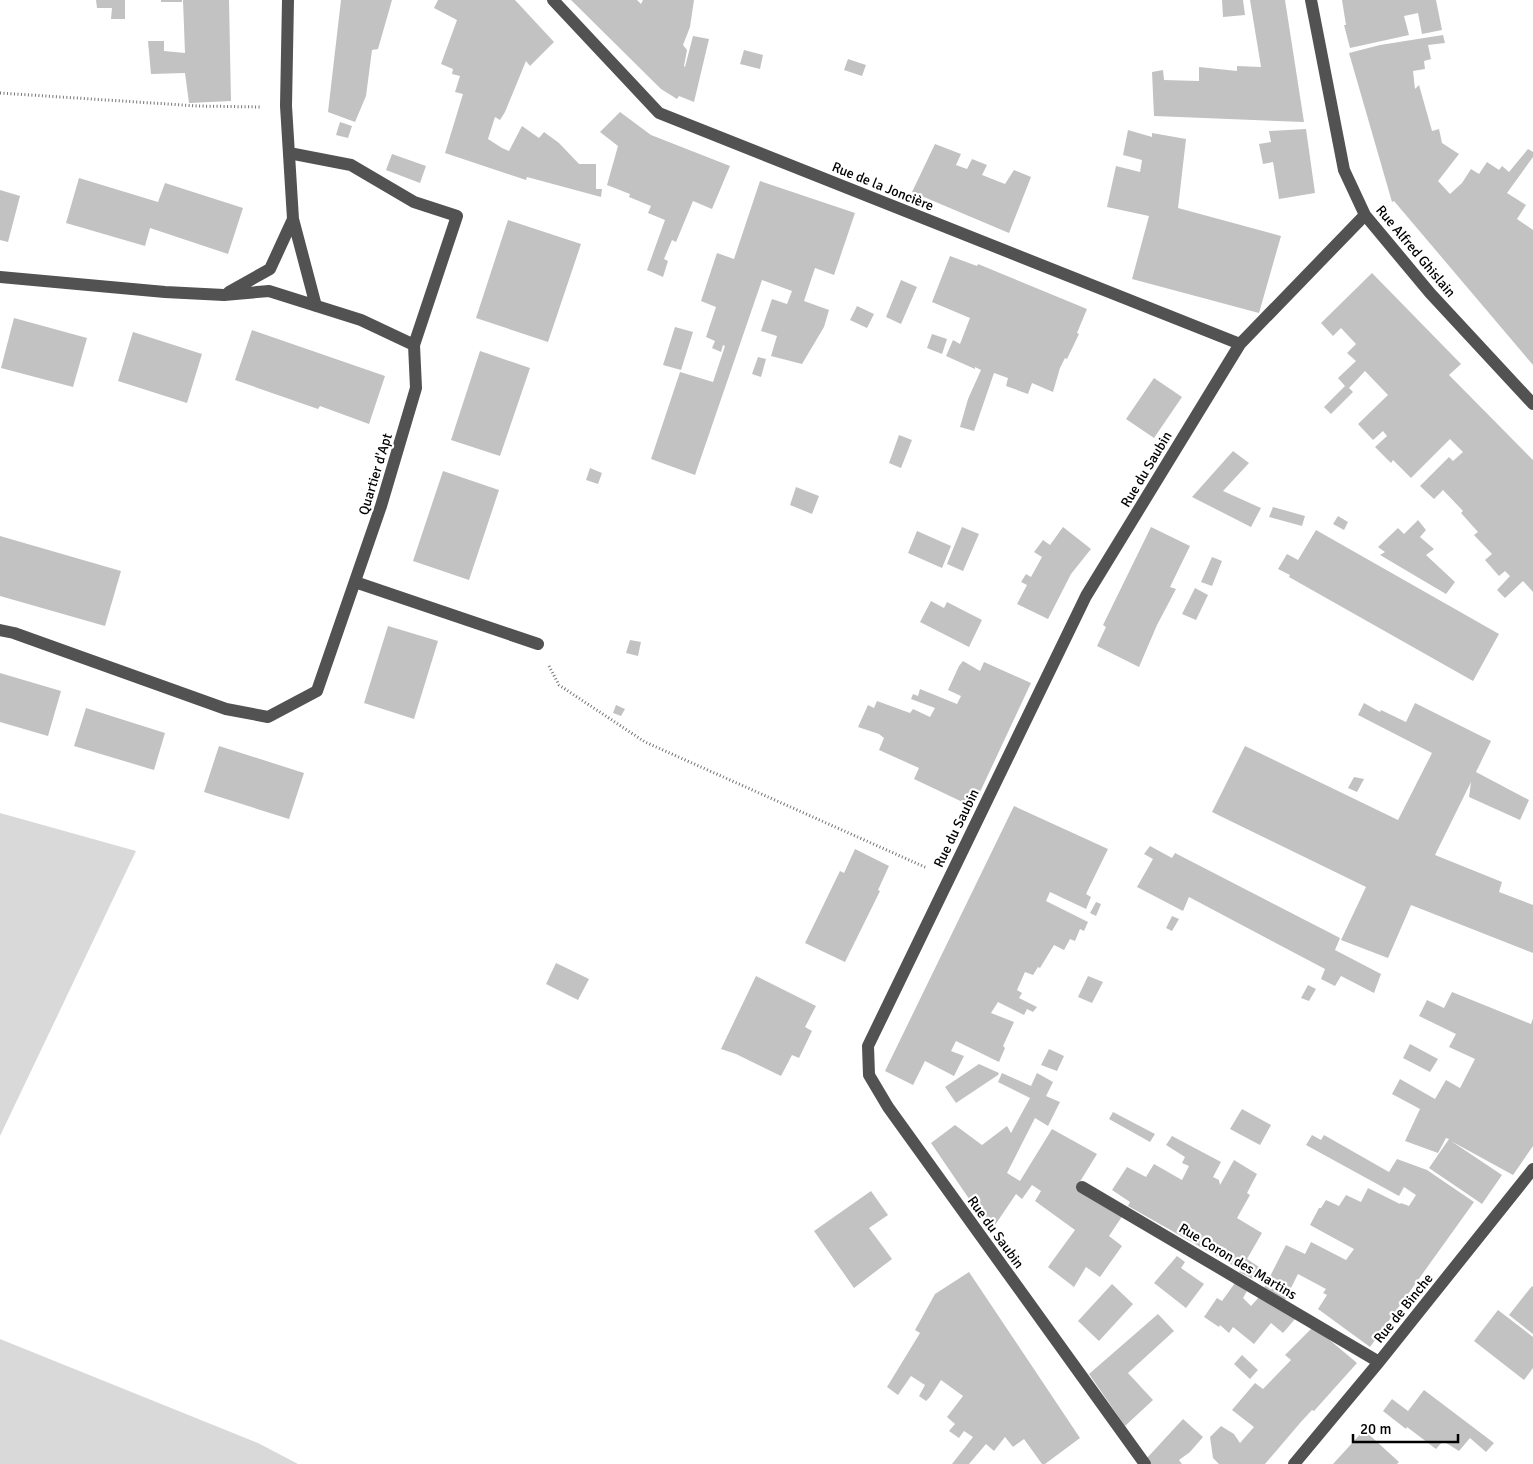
<svg xmlns="http://www.w3.org/2000/svg" width="1533" height="1464" viewBox="0 0 1533 1464" font-family="Signika,sans-serif">
<rect width="100%" height="100%" fill="#fff"/>
<!-- green -->
<path fill="#d9d9d9" d="M0,813L136,851L0,1136Z
M0,1339L258,1443L298,1464H0Z"/>
<!-- building -->
<path fill="#c2c2c2" d="M96,0H125V19H111L112,8H97Z
M161,0H182V2H161Z
M183,0H229L231,101L189,103L185,73L151,74L148,41H164V51L185,53Z
M341,0H392L378,49L372,50L366,96L355,122L328,112Z
M438,0H515L554,42L530,66L526,61L505,112L500,120L495,117L488,139L502,148L509,151L522,126L539,138L544,132L559,143L579,164H596V189H602L601,197L527,177L526,180L445,153L463,94L455,92L460,76L452,74L453,69L441,64L457,20L434,8Z
M571,0H637L641,4L643,0H694L690,27L683,45L687,50L684,66L685,67L693,36L709,39L694,102L679,96L677,99L661,89Z
M1222,0H1243L1245,15L1223,17Z
M1250,0H1285L1304,122L1154,116L1152,72L1163,70L1164,80L1199,81V67L1237,71V66L1261,67Z
M1342,0H1436L1442,30L1422,34L1418,13L1404,16L1409,35L1350,48L1344,25H1346Z
M1443,35L1445,43L1428,45L1431,59L1424,61L1425,69L1413,71L1415,89L1419,85L1432,131L1439,129L1442,143L1459,154L1438,181L1450,194L1462,183L1471,169L1479,174L1487,162L1499,170L1502,166L1509,172L1528,149L1533,152V157L1507,193L1526,205L1517,219L1533,230V365L1394,201L1392,202L1349,53L1380,45Z
M744,50L763,55L760,69L740,64Z
M848,59L866,65L862,76L844,70Z
M620,112L651,135L730,166L712,209L693,201L676,242L672,240L664,259L668,261L663,277L647,270L665,220L648,213L651,206L629,197L630,194L607,185L618,146L600,132Z
M340,122L352,126L348,138L336,135Z
M1306,129L1315,193L1279,199L1273,162L1263,164L1259,144L1271,142L1269,131Z
M1128,130L1152,137V133L1186,139L1178,208L1281,236L1259,313L1132,279L1149,216L1107,207L1116,166L1140,172L1142,160L1123,155Z
M935,144L961,154L956,165L967,169L972,159L987,165L982,175L1005,184L1014,170L1031,177L1009,233L912,192Z
M392,154L426,166L420,183L386,170Z
M79,178L158,202L165,183L243,208L228,254L150,228L145,246L66,223Z
M760,181L855,213L834,275L815,268L804,301L829,310L824,327L802,364L771,356L777,336L761,331L772,299L787,304L792,291L762,280L695,475L651,459L680,372L713,382L725,346L723,345L721,352L712,348L715,341L706,337L716,307L701,301L717,253L734,259Z
M0,190L20,196L8,242L0,240Z
M508,220L581,244L548,342L476,318Z
M950,256L977,266L978,264L1087,309L1077,333L1079,334L1067,359L1065,358L1060,368L1053,392L1032,383L1028,394L1006,386L1008,378L994,373L974,431L960,427L968,399L981,370L975,367V369L946,356L953,340L960,344L970,318L932,302Z
M1372,273L1461,364L1449,375L1533,460V592L1523,581L1505,598L1497,590L1510,576L1505,571L1499,576L1485,560L1492,554L1474,535L1478,532L1461,513L1463,511L1443,490L1434,499L1420,486L1449,457L1453,461L1463,452L1450,439L1411,478L1393,460L1391,463L1375,447L1387,436L1383,431L1373,440L1358,424L1388,395L1365,371L1349,388L1353,392L1331,414L1324,407L1345,386L1338,378L1356,361L1347,353L1356,344L1341,328L1333,336L1321,323Z
M901,280L917,287L901,324L886,317Z
M857,306L874,314L867,328L850,320Z
M14,318L87,338L73,387L1,368Z
M675,327L693,332L681,370L663,365Z
M252,330L385,376L369,424L320,406L318,409L235,380Z
M133,332L202,354L187,403L118,381Z
M932,334L947,339L942,354L927,348Z
M480,351L530,368L500,456L451,440Z
M758,357L766,359L761,377L752,374Z
M1154,378L1182,397L1154,438L1126,419Z
M899,435L912,440L901,468L889,463Z
M1233,451L1249,463L1223,491L1261,508L1251,527L1192,497Z
M590,468L602,473L598,484L586,480Z
M443,471L499,490L469,580L413,561Z
M796,487L819,496L812,514L790,505Z
M1273,507L1305,516L1302,526L1269,517Z
M1338,516L1348,522L1344,530L1333,524Z
M1418,520L1426,530L1420,537L1434,549L1426,555L1455,582L1446,594L1380,555L1385,552L1378,547L1398,528L1404,534Z
M962,527L979,534L963,571L947,564Z
M1063,527L1091,549L1071,574L1048,619L1017,604L1027,585L1021,582L1026,574L1031,577L1042,557L1034,552L1043,540L1050,545Z
M1151,527L1190,546L1170,587L1176,589L1157,625L1139,667L1097,646L1106,627L1103,625Z
M1316,530L1499,634L1473,681L1289,577L1290,575L1278,569L1287,554L1298,560Z
M917,531L951,546L942,568L908,553Z
M0,536L121,571L105,626L0,596Z
M1212,557L1222,561L1212,586L1201,582Z
M1195,588L1208,595L1196,620L1182,614Z
M931,601L944,608L947,602L982,620L969,647L920,622Z
M388,626L438,641L414,719L364,703Z
M630,640L641,642L638,656L626,653Z
M963,661L980,671L984,662L1031,683L973,807L914,779L919,768L879,750L884,738L879,734L858,727L868,705L874,708L877,701L910,713L913,709L930,717L935,708L911,699L913,694L918,696L920,689L957,704L961,696L948,690L959,666Z
M0,673L61,691L48,736L0,722Z
M1364,703L1380,712L1381,710L1406,722L1415,703L1491,741L1476,772L1529,800L1520,820L1469,797L1471,782L1435,855L1502,882L1499,892L1533,905V953L1411,905L1388,958L1341,940L1366,887L1212,812L1245,746L1398,820L1432,753L1358,715Z
M616,705L625,709L621,716L613,713Z
M86,708L165,733L154,770L74,746Z
M219,746L304,773L289,819L204,792Z
M1354,777L1364,779L1357,792L1348,788Z
M1014,806L1108,849L1086,894L1091,897L1086,909L1050,892L1046,901L1088,922L1084,931L1080,929L1075,941L1070,939L1064,950L1054,945L1040,968L1038,967L1033,975L1025,972L1017,990L1022,993L1019,998L1037,1007L1033,1012L1027,1009L1024,1015L998,1002L991,1013L1014,1022L1003,1046L1005,1048L999,1062L956,1041L951,1051L964,1056L954,1076L925,1061L913,1085L885,1071Z
M1150,846L1172,858L1175,853L1340,938L1335,950L1381,974L1374,993L1341,976L1335,986L1321,979L1325,969L1189,897L1183,911L1137,887L1153,859L1144,854Z
M855,849L889,866L878,890L880,891L845,962L805,943L840,871L844,873Z
M1096,902L1101,904L1096,916L1090,913Z
M1172,916L1179,919L1172,931L1166,928Z
M556,963L589,979L578,1000L546,984Z
M756,976L816,1006L805,1027L812,1031L799,1058L792,1055L781,1076L736,1054L721,1049Z
M1088,976L1103,982L1092,1003L1078,997Z
M1308,985L1316,989L1309,1001L1301,998Z
M1452,992L1531,1024L1533,1018V1146L1513,1175L1451,1141L1502,1175L1482,1204L1429,1168L1449,1139L1446,1138L1438,1153L1405,1141L1420,1109L1392,1094L1400,1079L1435,1099L1446,1080L1460,1088L1475,1059L1449,1047L1456,1034L1419,1016L1427,1000L1444,1008Z
M1410,1044L1438,1059L1430,1072L1403,1058Z
M1049,1049L1064,1056L1057,1071L1041,1065Z
M979,1064L999,1073L998,1075L956,1103L945,1087Z
M1002,1073L1031,1086L1037,1073L1053,1082L1046,1096L1060,1102L1048,1126L1035,1118L1007,1173L1020,1181L1052,1129L1097,1154L1076,1188L1123,1215L1109,1236L1122,1246L1100,1277L1086,1267L1074,1287L1048,1267L1075,1230L1035,1201L1041,1191L1032,1185L1022,1199L1016,1194L991,1231L931,1143L955,1125L982,1145L1007,1126L1011,1133L1030,1098L998,1082Z
M1242,1109L1271,1125L1260,1145L1230,1129Z
M1113,1112L1155,1134L1150,1142L1109,1119Z
M1312,1135L1321,1140L1324,1135L1389,1172L1397,1159L1427,1170L1474,1202L1370,1347L1318,1309L1327,1295L1323,1293L1326,1289L1298,1274L1284,1302L1263,1290L1286,1245L1305,1254L1311,1242L1346,1260L1354,1249L1310,1225L1319,1208H1321L1326,1200L1339,1206L1346,1195L1361,1202L1368,1188L1400,1204L1401,1203L1409,1206L1416,1195L1404,1187L1399,1196L1306,1145Z
M1172,1136L1221,1162L1213,1177L1219,1180L1220,1185L1234,1160L1257,1174L1247,1193L1250,1195L1237,1218L1262,1233L1247,1259L1259,1267L1253,1279L1239,1272L1241,1270L1128,1206L1130,1202L1112,1190L1127,1167L1146,1177L1154,1164L1182,1180L1189,1166L1182,1163L1185,1157L1166,1145Z
M871,1191L888,1215L869,1228L892,1259L854,1288L814,1231Z
M1177,1256L1185,1262L1181,1268L1204,1284L1186,1308L1154,1283Z
M969,1272L1080,1438L1045,1464H1042L1024,1439L1013,1447L1005,1437L994,1451L986,1444L969,1464H952L973,1437L964,1431L959,1438L949,1431L955,1424L947,1417L963,1396L941,1380L930,1397L926,1401L919,1396L925,1385L911,1376L898,1395L887,1387L920,1333L915,1330L935,1294Z
M1235,1283L1247,1291L1243,1298L1251,1306L1259,1297L1295,1319L1283,1333L1271,1323L1254,1344L1233,1327L1229,1333L1220,1325L1219,1327L1204,1317L1217,1298L1222,1301Z
M1112,1284L1133,1304L1099,1341L1078,1321Z
M1532,1286L1533,1287V1334L1509,1315Z
M1498,1310L1533,1337V1368L1524,1380L1474,1341Z
M1158,1314L1174,1331L1128,1373L1153,1400L1125,1426L1089,1374Z
M1311,1329L1319,1331L1357,1363L1314,1411L1312,1410L1300,1423L1265,1464H1219L1213,1458L1210,1437L1221,1426L1234,1434L1240,1443L1254,1427L1232,1410L1255,1383L1263,1389L1291,1360L1285,1355Z
M1242,1355L1258,1370L1250,1379L1234,1364Z
M1424,1390L1494,1443L1486,1452L1470,1438L1459,1451L1443,1441L1436,1449L1407,1427L1406,1429L1383,1411L1392,1399L1408,1411Z
M1183,1419L1203,1437L1190,1452L1179,1460L1182,1464H1151L1147,1458Z
M1364,1430L1399,1462L1397,1464H1333Z"/>
<g fill="none" stroke-linecap="round" stroke-linejoin="round">
<!-- path -->
<path stroke="#747474" stroke-width="3" stroke-dasharray="1 2.5" stroke-linecap="butt" d="M0,93L198,106L261,107
M549,666L559,685L645,742L927,868"/>
<!-- minor -->
<path stroke="#525252" stroke-width="12" d="M288,0L286,106L293,219L316,306
M553,0L659,113L1240,344
M1311,0L1344,170L1365,215L1430,293L1533,404
M289,153L351,165L414,202L457,216L414,345
M0,277L165,292L224,295L269,291L361,320L414,345L416,388L381,506L317,691L268,717L226,709L14,633L0,630
M229,292L270,269L293,219
M355,582L538,644
M1082,1187L1379,1362
M1145,1464L888,1107L869,1075L868,1046L1086,596L1240,344L1365,215
M1294,1464L1379,1362L1533,1169"/>
</g>
<g text-anchor="middle" stroke-width="4.5" stroke-linejoin="round" paint-order="stroke">
<!-- street labels -->
<g font-size="14" fill="#000" stroke="#fff">
<text transform="translate(883 186) rotate(22)" y="5">Rue de la Joncière</text>
<text transform="translate(1416 251) rotate(50)" y="5">Rue Alfred Ghislain</text>
<text transform="translate(1146 469) rotate(-59)" y="5">Rue du Saubin</text>
<text transform="translate(375 474) rotate(-73)" y="5">Quartier d'Apt</text>
<text transform="translate(956 828) rotate(-64)" y="5">Rue du Saubin</text>
<text transform="translate(996 1232) rotate(54)" y="5">Rue du Saubin</text>
<text transform="translate(1238 1261) rotate(31)" y="5">Rue Coron des Martins</text>
<text transform="translate(1403 1308) rotate(-51)" y="5">Rue de Binche</text>
</g>
</g>
<!-- scale -->
<path d="M1353 1434v8h105v-8" fill="none" stroke="#000000" stroke-width="2.5"/>
<text x="1360" y="1434" font-size="15" fill="#000000" stroke="#ffffff" stroke-width="4" paint-order="stroke">20 m</text>
</svg>
